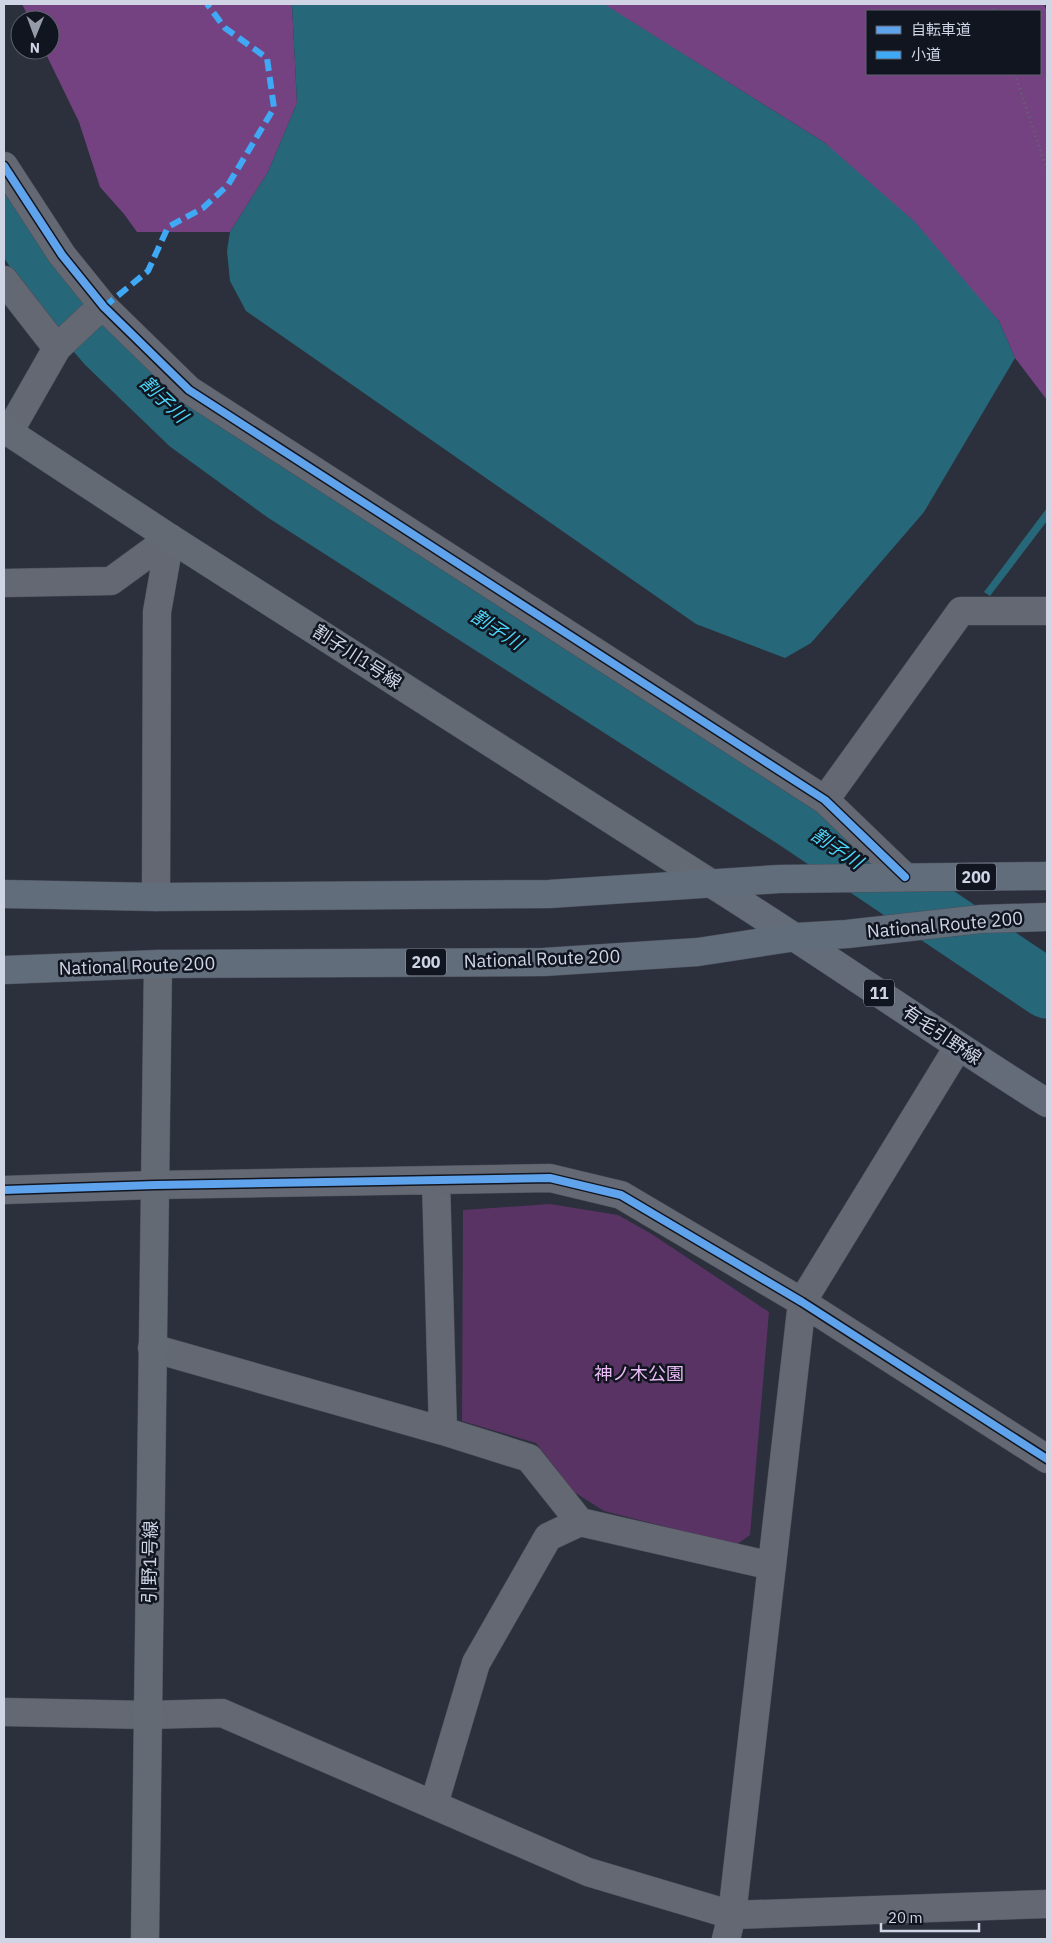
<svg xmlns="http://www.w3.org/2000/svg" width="1051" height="1943" viewBox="0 0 1051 1943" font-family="'IBM Plex Sans','Noto Sans JP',sans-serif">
<rect width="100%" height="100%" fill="#2b303c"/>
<!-- green -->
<path fill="#593364" d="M550,1204L618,1215L650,1233L769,1312L750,1535L736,1545L604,1511L574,1492L536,1443L462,1421L463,1210Z"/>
<!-- forest -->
<path fill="#754281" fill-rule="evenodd" d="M22,4H292L297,103L268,172L230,232H137L124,214L100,187L79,122L44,50H50V20H30Z
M603,4H1044L1047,12V400L1015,358L999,321L825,143ZM867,11H1040V74H867Z"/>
<!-- water -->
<path fill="#26687a" d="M292,4H604L825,143L915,222L999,321L1015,358L924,512L811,643L785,658L696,624L246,311L230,281L227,251L230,232L268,172L297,103Z
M1047,508V521L990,596L984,592Z"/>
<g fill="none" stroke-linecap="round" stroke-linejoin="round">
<!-- river -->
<path stroke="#26687a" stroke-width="59" d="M4,205L67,299L106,344L189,424L284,493L792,818L1047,989"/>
<defs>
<path id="street" d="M4,166L62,255L104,307L189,390L825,800L905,877
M4,280L57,348L9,432
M57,348L91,316L104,307
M4,583L111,581L170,538
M825,800L961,611H1047
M156,897L157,612L170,538
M436,1181L443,1431
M4,1190L155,1185L550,1178L621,1195L802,1302L1047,1459
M152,1348L443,1431L529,1458L580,1522L772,1566
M4,1712L148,1715L222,1713L588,1872L732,1915L1047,1904
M434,1804L476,1663L548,1537L580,1522
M726,1939L732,1915L802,1302L958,1047"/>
<path id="secondary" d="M4,429L170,538L712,884
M145,1939L158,964"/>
<path id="primary" d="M712,884C825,955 934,1032 1047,1103"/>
<path id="highway" d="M4,894L156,897L549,894L779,879L1047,876
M4,970L158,964L544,962L698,952L796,937L847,934L981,919L1047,917"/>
</defs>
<!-- street casing -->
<use href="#street" stroke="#494e59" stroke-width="29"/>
<!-- secondary casing -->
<use href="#secondary" stroke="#494e59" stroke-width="29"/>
<!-- primary casing -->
<use href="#primary" stroke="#494e59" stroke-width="29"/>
<!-- highway casing -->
<use href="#highway" stroke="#494e59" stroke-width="29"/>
<!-- path -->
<path stroke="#62666f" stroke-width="3" stroke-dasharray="1 4" stroke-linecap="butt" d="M991,4L994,11
M1015,74L1047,170"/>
<!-- street -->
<use href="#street" stroke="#646872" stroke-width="28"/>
<!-- secondary -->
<use href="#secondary" stroke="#646a74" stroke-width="28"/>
<!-- primary -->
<use href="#primary" stroke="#636c78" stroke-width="28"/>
<!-- highway -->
<use href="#highway" stroke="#626d7b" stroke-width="28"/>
<!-- quiet -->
<path stroke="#3fa9f5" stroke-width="6" stroke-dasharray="12 6" stroke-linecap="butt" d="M104,307L148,271L168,227L203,208L228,185L274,108L267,58L225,28L207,4"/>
<defs>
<path id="cycleway" d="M4,166L62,255L104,307L189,390L825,800L905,877
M4,1190L155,1185L550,1178L621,1195L802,1302L1047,1459"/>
</defs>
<!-- cycleway casing -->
<use href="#cycleway" stroke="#111520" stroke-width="11"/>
<!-- cycleway -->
<use href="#cycleway" stroke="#60a3ed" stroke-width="8"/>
</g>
<g text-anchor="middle" stroke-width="5" stroke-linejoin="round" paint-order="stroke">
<!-- shield labels -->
<g fill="#111520" stroke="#969baa" stroke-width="1">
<rect x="956" y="863.5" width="40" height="27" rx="4"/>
<rect x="406" y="948.5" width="40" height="27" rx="4"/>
<rect x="864" y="979.5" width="30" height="27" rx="4"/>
</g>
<g font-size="16" font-weight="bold" fill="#cfd5e5">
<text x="976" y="883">200</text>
<text x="426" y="968">200</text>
<text x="879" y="999">11</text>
</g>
<!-- street labels -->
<g font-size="18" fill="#cfd5e5" stroke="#111520">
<text transform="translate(357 657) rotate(33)" y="6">割子川1号線</text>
<text transform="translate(945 925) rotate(-5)" y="6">National Route 200</text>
<text transform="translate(542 959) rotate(-2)" y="6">National Route 200</text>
<text transform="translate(137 966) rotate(-2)" y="6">National Route 200</text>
<text transform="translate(942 1035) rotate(34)" y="6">有毛引野線</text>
<text transform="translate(150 1562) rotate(-89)" y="6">引野1号線</text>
</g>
<!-- park labels -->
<g font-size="18" fill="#e9baf4" stroke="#111520">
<text x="639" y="1380">神ノ木公園</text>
</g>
<!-- water labels -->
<g font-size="19" font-style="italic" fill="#4bd6f7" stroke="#111520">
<text transform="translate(164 399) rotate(44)" y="7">割子川</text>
<text transform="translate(497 629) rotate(33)" y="7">割子川</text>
<text transform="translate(837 848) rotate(34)" y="7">割子川</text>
</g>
</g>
<!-- border -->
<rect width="1051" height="1943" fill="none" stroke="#cfd5e5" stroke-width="10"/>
<!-- legend -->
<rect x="866" y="10" width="175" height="65" fill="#111520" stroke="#5d626f"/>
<rect x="876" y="26" width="25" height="8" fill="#60a3ed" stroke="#5d626f"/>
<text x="911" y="35" font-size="15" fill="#cfd5e5">自転車道</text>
<rect x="876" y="51" width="25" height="8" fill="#3fa9f5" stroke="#5d626f"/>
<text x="911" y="60" font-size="15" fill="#cfd5e5">小道</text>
<!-- north arrow -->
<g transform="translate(35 35) rotate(181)"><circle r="24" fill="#111520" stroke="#5d626f"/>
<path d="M0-4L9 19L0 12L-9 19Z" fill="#969baa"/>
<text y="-8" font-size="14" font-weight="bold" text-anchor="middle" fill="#cfd5e5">N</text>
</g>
<!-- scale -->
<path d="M881 1923v8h98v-8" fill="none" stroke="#cfd5e5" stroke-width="2.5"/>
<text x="888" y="1923" font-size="15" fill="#cfd5e5" stroke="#111520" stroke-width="4" paint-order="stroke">20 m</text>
</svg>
